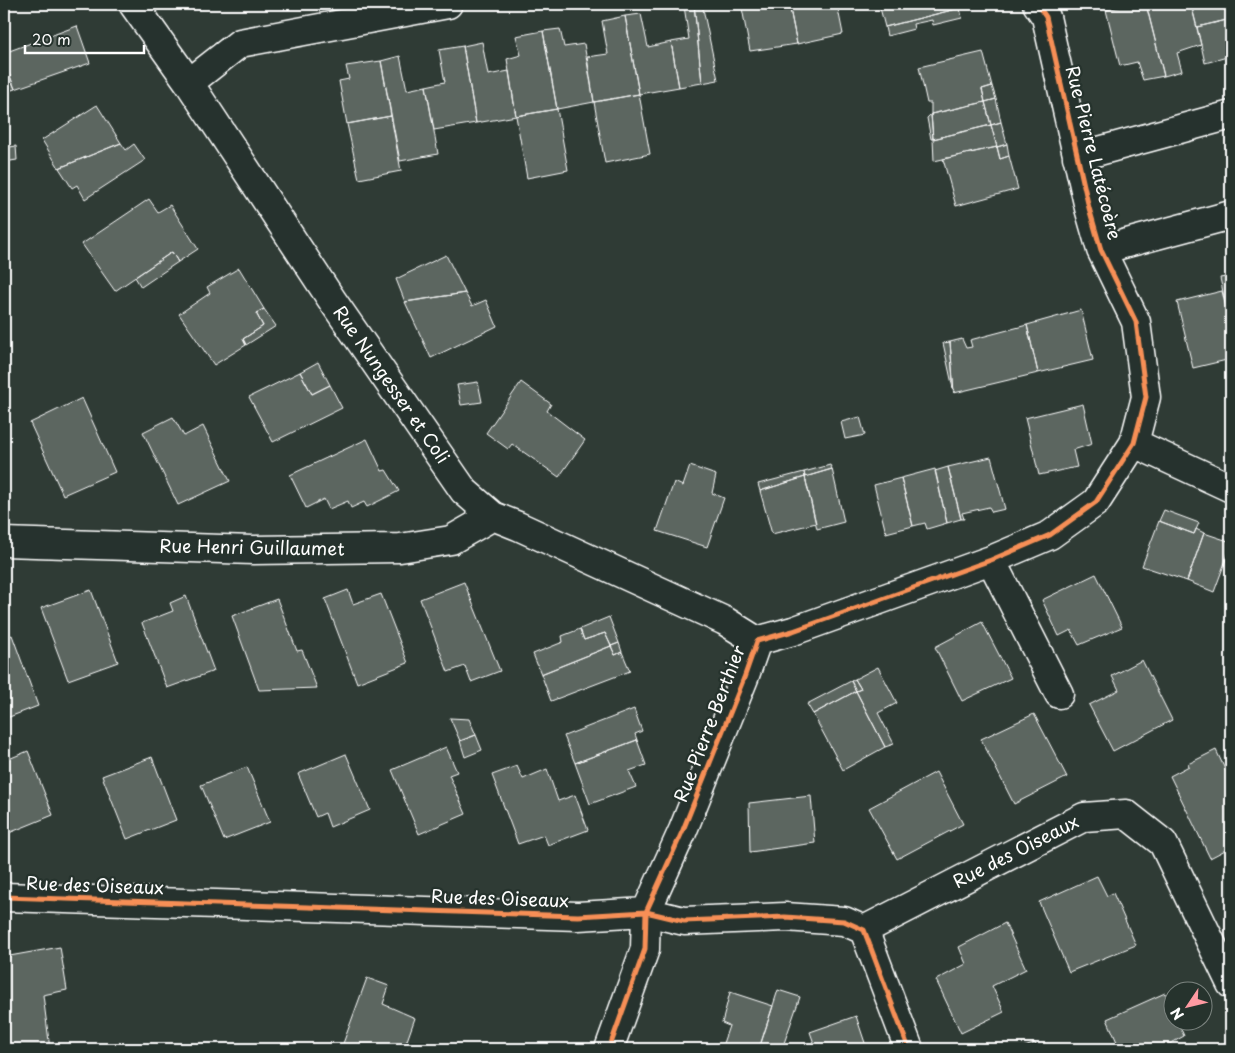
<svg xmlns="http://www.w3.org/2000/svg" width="1235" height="1053" viewBox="0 0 1235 1053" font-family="'Playpen Sans',sans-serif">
<rect width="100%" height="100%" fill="#2f3b35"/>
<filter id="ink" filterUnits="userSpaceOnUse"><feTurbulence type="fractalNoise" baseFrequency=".02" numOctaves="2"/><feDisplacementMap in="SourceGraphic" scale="10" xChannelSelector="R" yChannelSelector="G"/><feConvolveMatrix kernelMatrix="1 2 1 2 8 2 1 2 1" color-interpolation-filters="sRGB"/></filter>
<g filter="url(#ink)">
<!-- building -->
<path fill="#5b6661" stroke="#fff" d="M694,4L702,83L679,87L671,42L689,39L684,6Z
M694,4H702L718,80L702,83Z
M762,4H789L797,44L750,51L742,8Z
M789,4H837L843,34L797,44Z
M879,4H959L960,8L885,27Z
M1131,4H1146L1164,76L1143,80L1137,62L1120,66L1106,10Z
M1146,4H1191L1201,45L1177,53L1182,71L1164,76Z
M1191,4H1231V19L1197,27Z
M960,8L962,18L933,25L932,20L913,24L914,29L887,36L885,27Z
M641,14L648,47L671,42L679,87L639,94L625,16Z
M625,16L639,94L594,102L587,57L608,54L602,21Z
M1231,19V56L1205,63L1197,27Z
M77,26L90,63L15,89L4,61V53Z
M560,29L564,47L584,44L594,102L557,109L543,31Z
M543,31L557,109L516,116L507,59L521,55L516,36Z
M482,42L488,75L509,71L516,116L476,123L463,46Z
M463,46L476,123L434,130L426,86L445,82L439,50Z
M983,52L992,86L982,89L985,102L931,114V103H927L919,67Z
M400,56L407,90L426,86L438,154L400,161L381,61Z
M4,61L15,89L5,92L4,89Z
M381,61L391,116L347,124L339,81L349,79L346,66Z
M992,86L996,99L985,102L982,89Z
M639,94L650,154L605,163L594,102Z
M996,99L1001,122L991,125L985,102Z
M985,102L991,125L933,139L931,114Z
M97,105L121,143L59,168L42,140Z
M557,109L568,170L527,178L516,116Z
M931,114L933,139H931L927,118Z
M391,116L401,171L359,179L347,124Z
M1001,122L1007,144L997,147L991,125Z
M991,125L997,147L934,161L933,139Z
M121,143L126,150L134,144L145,160L85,199L77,185L72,188L59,168Z
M1007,144L1009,156L1000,159L997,147Z
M16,146L17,160L4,162V148Z
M997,147L1000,159L1009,156L1018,189L956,206L943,159Z
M149,199L158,212L170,205L198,249L178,262L172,252L115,291L82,244Z
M172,252L178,262L141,287L135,277Z
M446,255L465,293L405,302L396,279Z
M239,268L264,309L256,313L263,326L243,339L246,345L214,365L179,314L210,293L207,287Z
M1231,276V329L1220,278Z
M1222,291L1231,329V359L1193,368L1177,302Z
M465,293L472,306L486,300L497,326L431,358L405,302Z
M264,309L276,326L246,345L243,339L263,326L256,313Z
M1081,310L1093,360L1038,373L1027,325Z
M1027,325L1038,373L954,393L950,342L962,339L966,348L972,347L970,340Z
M950,342L954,393L943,343Z
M318,362L330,385L312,394L300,372Z
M300,372L312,394L330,385L342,408L273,442L249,397Z
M478,382L482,402L461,405L457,385Z
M521,382L551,404L547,411L585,440L559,477L512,444L508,449L486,433Z
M82,398L115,472L63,495L30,423Z
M1083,404L1092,444L1073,450L1077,467L1039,475L1025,418Z
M173,417L184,436L203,426L230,481L178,505L143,432Z
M860,417L865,435L845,439L841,422Z
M367,439L382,471L386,470L399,491L367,507L364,502L351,508L348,501L329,509L324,499L306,508L290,475Z
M991,457L1005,509L992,512L989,507L962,513L964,519H961L948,467Z
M830,465L832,469L805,477L804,472Z
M690,466L716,475L712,493L724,498L707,547L657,531L674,482L683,486Z
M948,467L961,519L947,523L935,471Z
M832,469L844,522L817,529L805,477Z
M935,469L947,523L927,529L925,523L913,526L901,478Z
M804,472L805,477L760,491L758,484Z
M805,477L816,523L772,534L760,491Z
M901,478L913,526L886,533L874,485Z
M1164,510L1199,523L1194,534L1159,521Z
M1159,521L1194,534L1196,529L1204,533L1187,581L1142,566Z
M1204,533L1231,542V546L1214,592L1187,581Z
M1096,574L1122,627L1079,645L1071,630L1059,636L1042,600Z
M464,582L500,671L471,682L465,666L448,672L420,599Z
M91,590L118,662L68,680L41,608Z
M348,590L353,604L381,594L408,663L357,683L325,599Z
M186,596L214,671L167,688L142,623L173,611L170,603Z
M277,599L297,651L302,650L317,688L259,690L232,616Z
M609,617L619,643L611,646L605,633L584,640L580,629Z
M982,622L1011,678L962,701L935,647Z
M580,629L584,640L605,633L611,646L541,674L533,654L563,642L562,636Z
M12,635L38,706L4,719V638Z
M619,643L622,652L615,655L611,646Z
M611,646L615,655L622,652L630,671L551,701L541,674Z
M1142,660L1172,720L1113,751L1089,705L1119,690L1112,676Z
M878,667L897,703L878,713L894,744L885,747L856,691L861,689L855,679Z
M855,679L861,689L856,691L851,681Z
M851,681L856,691L813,714L807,704Z
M856,691L885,747L843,770L813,714Z
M634,709L642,731L635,734L637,740L575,763L564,736Z
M1034,714L1067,777L1014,804L981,739Z
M450,718L469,719L476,735L460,741Z
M476,735L482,750L465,757L460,741Z
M637,740L646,765L629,771L636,787L590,804L575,763Z
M446,747L457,772L449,775L466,814L419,834L392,770Z
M1216,750L1231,782V847L1210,858L1170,776L1189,766L1188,764Z
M28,751L53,815L4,835V761Z
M346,754L370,810L330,827L325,813L316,817L298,774Z
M152,757L176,820L127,839L102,776Z
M517,766L523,779L547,769L558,801L575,795L588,830L548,845L544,835L518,844L492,775Z
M247,767L270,822L224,840L201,785Z
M936,772L963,824L897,859L869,808Z
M811,796L815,843L750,852L749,803Z
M1097,876L1107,896L1113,893L1136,945L1069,972L1039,902Z
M1005,923L1026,969L992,986L1004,1012L961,1033L936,980L966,964L959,947Z
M60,947L67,990L43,995L50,1049H4V957Z
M367,978L389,986L383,1004L415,1018L404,1049H341Z
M778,990L800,997L782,1049H759Z
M730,992L773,1006L759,1049H721L729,1026L722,1023Z
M1165,993L1172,1009V1020H1177L1184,1036L1168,1045L1170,1049H1120L1107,1019Z
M856,1016L867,1049H816L810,1032Z
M1035,1043L1038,1049H1020Z"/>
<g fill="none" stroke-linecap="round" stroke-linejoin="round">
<defs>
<path id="minor" d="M133,4L189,83L332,300L464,491L493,516L518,526L725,621L757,641
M189,83L240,43L448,4
M1077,157L1231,115
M1101,250L1231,215
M1134,443L1231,488
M4,542L253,550L400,548L451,540L493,516
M991,560L1059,694
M4,897L578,916L646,912L684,921L785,917L844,921L864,930L909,1049
M864,930L1084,817L1126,814L1163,843L1231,984
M609,1049L645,949L646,912L683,830L744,678L757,641L793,631L991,560L1050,535L1096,502L1134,443L1146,397L1136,322L1101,250L1089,208L1046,17L1037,4"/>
</defs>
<!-- minor casing -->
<use href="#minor" stroke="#fff" stroke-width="31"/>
<!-- minor -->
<use href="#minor" stroke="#26332d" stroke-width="28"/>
<defs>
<path id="cycleway" d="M4,897L578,916L646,912L684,921L785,917L844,921L864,930L909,1049
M609,1049L645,949L646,912L683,830L744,678L757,641L793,631L991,560L1050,535L1096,502L1134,443L1146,397L1136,322L1101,250L1089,208L1046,17L1037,4"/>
</defs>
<!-- cycleway casing -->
<use href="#cycleway" stroke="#26332d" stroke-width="8"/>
<!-- cycleway -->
<use href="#cycleway" stroke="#f78f57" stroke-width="5"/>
</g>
</g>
<g text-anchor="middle" stroke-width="4.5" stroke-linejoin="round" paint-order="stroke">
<!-- street labels -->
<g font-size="18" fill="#fff" stroke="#26332d">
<text transform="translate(1093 153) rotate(76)" y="6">Rue Pierre Latécoère</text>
<text transform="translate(391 385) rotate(55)" y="6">Rue Nungesser et Coli</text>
<text transform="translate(252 548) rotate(1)" y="6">Rue Henri Guillaumet</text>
<text transform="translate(710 724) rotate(-69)" y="6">Rue Pierre Berthier</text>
<text transform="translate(1016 852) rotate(-27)" y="6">Rue des Oiseaux</text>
<text transform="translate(95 886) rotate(2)" y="6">Rue des Oiseaux</text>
<text transform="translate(500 899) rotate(2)" y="6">Rue des Oiseaux</text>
</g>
</g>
<!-- margin -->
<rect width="1235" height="1053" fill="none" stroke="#26332d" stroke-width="20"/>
<rect x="10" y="10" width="1215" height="1033" fill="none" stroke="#fff" stroke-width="2" filter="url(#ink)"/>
<!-- north arrow -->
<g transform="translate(1188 1006) rotate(235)"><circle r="24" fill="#26332d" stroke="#7d8581"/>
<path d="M0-4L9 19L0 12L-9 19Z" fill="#ff9aa2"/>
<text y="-8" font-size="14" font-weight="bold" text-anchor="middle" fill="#ffffff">N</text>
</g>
<!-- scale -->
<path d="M25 45v8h119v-8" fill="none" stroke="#ffffff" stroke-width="2.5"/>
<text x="32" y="45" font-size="15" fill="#ffffff" stroke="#26332d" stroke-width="4" paint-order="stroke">20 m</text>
</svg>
